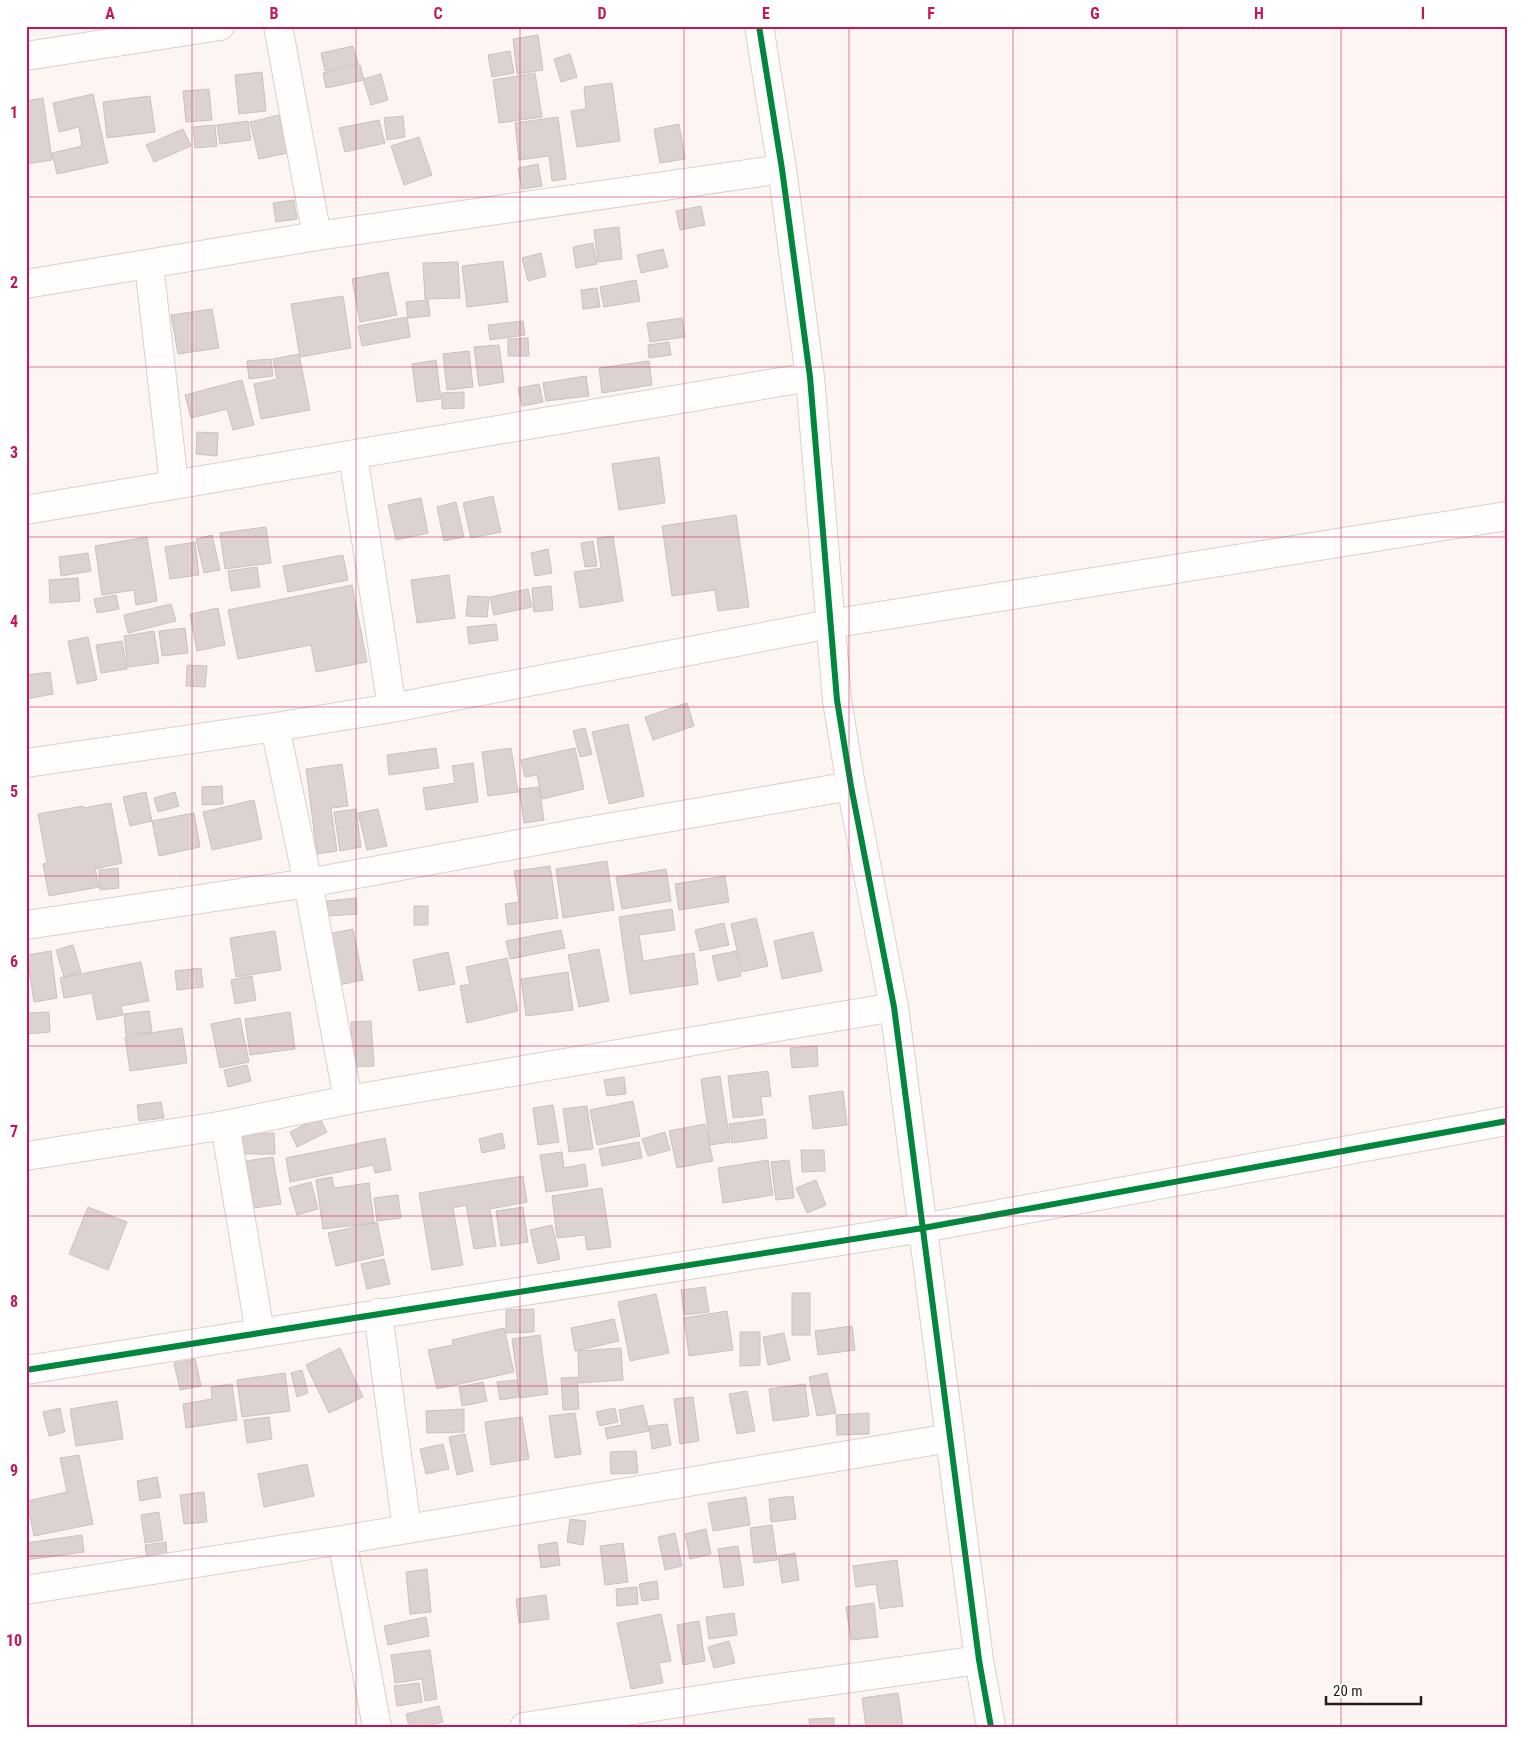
<svg xmlns="http://www.w3.org/2000/svg" width="1533" height="1753" viewBox="0 0 1533 1753" font-family="'Roboto Condensed',sans-serif">
<rect width="100%" height="100%" fill="#fcf5f2"/>
<!-- building -->
<path fill="#dcd3d1" stroke="#cbc2c0" d="M538,35L543,70L517,74L513,39Z
M353,46L358,64L325,71L321,53Z
M510,51L514,73L492,77L488,55Z
M570,54L577,77L561,82L554,59Z
M360,65L364,80L326,88L323,73Z
M262,72L266,111L239,114L235,75Z
M535,73L542,117L499,123L493,80Z
M381,74L388,100L371,105L363,79Z
M612,83L620,141L577,147L571,111L586,109L584,87Z
M209,89L212,120L186,122L183,91Z
M93,94L108,163L57,174L52,153L82,146L79,127L59,132L53,103Z
M150,96L155,132L107,138L103,102Z
M43,98L52,160L26,164V101Z
M279,115L288,153L259,159L250,122Z
M403,116L405,137L387,140L384,118Z
M558,117L566,179L552,181L549,156L519,160L515,123Z
M379,120L385,143L345,152L339,128Z
M248,121L251,140L220,144L217,125Z
M679,124L685,159L660,163L654,129Z
M215,125L217,146L195,148L193,127Z
M183,129L191,146L154,162L146,145Z
M419,137L432,175L404,185L391,146Z
M538,164L542,186L522,189L518,168Z
M294,200L297,219L276,222L273,203Z
M701,206L705,225L680,230L676,211Z
M619,227L622,259L598,262L594,230Z
M593,243L597,264L576,268L573,247Z
M663,249L668,267L641,273L637,255Z
M541,253L546,276L528,281L522,258Z
M503,261L508,302L467,307L462,266Z
M458,262L460,298L425,299L423,263Z
M388,272L397,315L360,322L352,279Z
M636,280L640,301L604,307L600,287Z
M597,288L600,307L583,309L581,290Z
M343,296L351,348L300,357L291,304Z
M428,300L430,316L408,318L406,302Z
M212,309L219,348L178,354L171,315Z
M407,317L410,337L362,346L358,326Z
M682,318L685,337L650,342L647,323Z
M523,321L525,335L490,340L488,325Z
M528,338L529,356H508V339Z
M669,342L671,355L649,358L648,345Z
M499,345L504,382L479,386L474,347Z
M469,351L473,387L447,390L443,354Z
M299,354L310,410L261,419L254,384L277,379L273,359Z
M271,359L273,376L249,379L247,361Z
M436,360L441,399L417,402L412,364Z
M649,361L652,385L602,393L599,368Z
M586,376L589,396L546,401L543,383Z
M242,380L254,425L233,430L227,409L191,418L185,395Z
M539,384L543,402L522,406L518,388Z
M464,392V408L442,409V393Z
M197,432L218,433L217,456L196,454Z
M659,457L665,503L619,510L612,464Z
M493,496L501,532L471,538L463,503Z
M421,498L428,533L396,540L388,505Z
M456,502L464,537L444,541L437,507Z
M736,515L749,607L718,611L715,590L672,596L662,526Z
M266,527L271,563L225,569L220,533Z
M212,535L220,570L204,573L196,539Z
M613,536L623,601L580,608L574,572L601,568L597,538Z
M147,537L157,601L136,605L134,590L102,595L95,546Z
M593,541L597,566L585,567L581,543Z
M195,542L199,575L170,579L165,547Z
M548,549L552,573L535,576L531,553Z
M88,553L91,571L61,576L59,557Z
M343,555L348,580L288,592L283,566Z
M257,567L260,587L231,591L228,571Z
M449,575L455,618L417,623L411,580Z
M78,578L80,601L50,603L49,580Z
M352,585L367,662L316,672L311,645L238,659L228,610Z
M551,586L553,610L534,612L532,588Z
M528,589L532,607L494,615L490,597Z
M116,595L119,609L97,613L94,599Z
M468,596L489,597L487,617L466,616Z
M171,604L176,621L128,633L124,615Z
M218,608L225,645L197,651L190,614Z
M496,624L498,640L469,644L467,627Z
M185,628L188,653L162,656L159,631Z
M154,631L159,663L128,667L124,636Z
M88,637L97,680L77,684L68,641Z
M122,641L127,669L101,673L96,645Z
M187,665L207,666L205,687L186,686Z
M50,672L53,694L26,699V675Z
M687,703L694,726L653,740L645,717Z
M628,724L644,796L609,804L592,732Z
M585,728L592,754L580,757L573,731Z
M436,748L439,768L389,775L387,755Z
M511,748L518,792L488,796L482,752Z
M575,748L584,789L542,799L537,775L525,777L521,760Z
M473,763L478,802L426,810L423,788L455,783L452,766Z
M342,764L348,806L331,808L337,851L317,854L306,769Z
M222,786L223,804L202,805V787Z
M539,787L544,820L524,823L519,789Z
M146,792L152,821L130,826L123,797Z
M175,792L179,806L158,812L154,798Z
M254,800L262,839L212,850L203,812Z
M111,803L122,863L95,869L99,887L49,896L43,864L47,863L38,814L83,806V808Z
M356,809L361,847L340,851L334,812Z
M378,809L387,846L367,850L358,813Z
M194,813L200,847L159,856L152,821Z
M607,861L614,910L563,918L556,869Z
M550,866L558,918L508,925L505,904L519,902L514,871Z
M118,868L119,888L100,890L99,870Z
M666,869L671,901L622,909L616,877Z
M725,876L729,902L679,910L675,884Z
M356,898L357,914L328,916L327,901Z
M414,906H428V925H414Z
M672,909L675,930L639,935L643,961L694,953L698,984L630,994L619,917Z
M756,918L768,966L742,972L731,924Z
M724,923L729,945L700,951L695,930Z
M353,929L363,980L339,985L328,934Z
M561,930L565,948L510,959L506,941Z
M275,931L281,970L236,977L230,938Z
M813,932L822,971L782,979L774,941Z
M73,945L81,972L64,977L56,950Z
M599,949L609,1001L579,1007L568,955Z
M51,951L57,998L34,1002L27,955Z
M736,951L741,976L718,981L712,956Z
M448,952L455,984L419,991L413,960Z
M507,958L518,1011L467,1023L460,986L470,984L466,967Z
M141,962L149,1001L121,1006L123,1015L97,1020L92,993L64,998L60,978Z
M201,968L203,987L177,990L175,971Z
M568,972L573,1010L526,1016L521,979Z
M252,976L256,1000L235,1004L231,980Z
M149,1011L152,1032L126,1035L124,1014Z
M49,1012L50,1032L26,1034V1013Z
M290,1012L295,1049L250,1055L245,1019Z
M240,1018L249,1062L220,1068L211,1024Z
M371,1021L374,1066L353,1067L351,1022Z
M182,1028L187,1063L130,1071L125,1037Z
M817,1046L818,1066L792,1068L790,1048Z
M247,1065L251,1081L228,1087L224,1070Z
M768,1071L771,1096L761,1097L763,1115L733,1118L728,1076Z
M720,1076L730,1142L710,1145L701,1079Z
M624,1077L626,1094L607,1096L604,1080Z
M843,1091L847,1125L813,1129L809,1096Z
M633,1101L640,1136L597,1145L590,1110Z
M161,1102L164,1118L139,1121L137,1105Z
M553,1105L559,1142L538,1145L533,1108Z
M587,1106L593,1149L569,1152L563,1109Z
M319,1117L327,1132L297,1147L290,1132Z
M765,1119L767,1138L732,1143L729,1124Z
M705,1124L713,1161L677,1168L669,1131Z
M665,1132L670,1150L648,1156L642,1139Z
M274,1133L275,1154H242V1134Z
M502,1133L505,1148L482,1153L479,1139Z
M385,1138L391,1170L375,1173L373,1165L290,1182L286,1158Z
M639,1142L642,1158L602,1166L599,1149Z
M801,1150H824L825,1171L802,1172Z
M562,1152L564,1168L585,1164L588,1186L546,1192L540,1155Z
M273,1157L281,1204L254,1208L246,1161Z
M768,1160L773,1195L723,1203L718,1168Z
M789,1160L794,1198L776,1200L771,1162Z
M523,1176L527,1202L490,1209L496,1246L474,1249L466,1205L453,1208L463,1265L432,1270L419,1193Z
M332,1177L334,1188L369,1183L374,1223L323,1229L316,1180Z
M816,1180L826,1205L807,1213L796,1188Z
M311,1182L318,1209L297,1215L289,1188Z
M602,1188L611,1247L587,1250L585,1235L557,1238L552,1196Z
M398,1195L401,1218L377,1221L374,1198Z
M88,1207L127,1222L108,1270L69,1254Z
M523,1207L528,1242L501,1246L496,1211Z
M377,1222L384,1255L336,1266L328,1233Z
M552,1225L560,1259L538,1264L530,1230Z
M384,1259L390,1284L367,1289L361,1264Z
M705,1287L709,1312L684,1315L681,1290Z
M792,1293H810V1335H792Z
M656,1294L669,1353L630,1361L618,1302Z
M534,1309V1332L506,1333V1310Z
M727,1311L733,1350L689,1356L684,1318Z
M614,1319L619,1341L575,1351L571,1328Z
M852,1326L855,1350L818,1355L815,1331Z
M504,1328L514,1372L437,1389L428,1350L453,1345L452,1340Z
M740,1332H760V1365L740,1366Z
M784,1333L790,1360L768,1365L763,1337Z
M540,1335L548,1394L520,1398L512,1339Z
M340,1348L363,1397L329,1413L306,1365Z
M621,1348L623,1380L579,1383L578,1351Z
M195,1359L201,1386L180,1390L174,1363Z
M302,1370L308,1393L297,1397L291,1373Z
M285,1373L290,1411L242,1417L237,1380Z
M827,1373L836,1413L817,1416L809,1377Z
M577,1377L579,1409L563,1410L561,1378Z
M517,1380L519,1397L500,1400L497,1382Z
M483,1382L487,1401L462,1406L459,1387Z
M232,1384L237,1420L186,1428L183,1404L212,1399L211,1387Z
M805,1384L809,1416L773,1421L769,1389Z
M747,1391L755,1431L737,1434L729,1394Z
M693,1397L699,1441L680,1444L674,1399Z
M117,1401L123,1439L76,1446L70,1409Z
M643,1405L649,1431L607,1439L605,1428L622,1425L619,1410Z
M60,1408L65,1432L49,1436L43,1412Z
M615,1408L618,1422L600,1426L596,1412Z
M464,1409V1432L427,1433L426,1411Z
M575,1413L581,1454L555,1458L549,1416Z
M869,1413V1434L837,1435L836,1415Z
M269,1417L272,1439L247,1443L244,1420Z
M522,1417L529,1459L491,1465L485,1422Z
M667,1424L671,1445L652,1449L649,1426Z
M465,1434L473,1471L457,1475L449,1437Z
M443,1444L449,1469L426,1474L420,1449Z
M636,1451L638,1473L611,1474L610,1452Z
M79,1455L93,1524L34,1536L27,1501L67,1492L60,1458Z
M307,1464L314,1496L264,1507L258,1474Z
M157,1477L161,1497L140,1501L137,1481Z
M204,1492L207,1522L184,1524L180,1495Z
M793,1496L796,1519L771,1522L769,1499Z
M746,1497L750,1525L713,1531L708,1503Z
M159,1512L163,1540L145,1543L141,1515Z
M570,1519L586,1521L583,1545L567,1542Z
M772,1525L777,1560L754,1563L750,1528Z
M706,1529L711,1554L690,1559L685,1534Z
M675,1533L682,1566L665,1570L658,1537Z
M82,1535L84,1552L26,1560V1543Z
M166,1542L167,1556L147,1559L145,1545Z
M557,1542L560,1565L541,1568L538,1545Z
M623,1543L628,1582L605,1585L600,1546Z
M738,1546L744,1585L724,1588L718,1549Z
M795,1553L799,1580L782,1583L778,1556Z
M897,1560L903,1606L880,1609L876,1584L856,1587L853,1566Z
M427,1569L431,1612L410,1614L406,1572Z
M657,1581L659,1599L642,1601L639,1584Z
M637,1587L638,1604L617,1606L616,1589Z
M546,1595L549,1619L519,1623L516,1599Z
M874,1603L878,1637L851,1640L846,1607Z
M734,1613L737,1635L709,1639L706,1617Z
M661,1614L671,1661L659,1663L663,1683L631,1689L617,1623Z
M426,1617L429,1636L388,1645L384,1626Z
M699,1621L705,1661L683,1665L677,1625Z
M729,1641L735,1663L714,1668L708,1647Z
M430,1650L437,1699L425,1701L422,1679L395,1683L391,1655Z
M419,1683L422,1702L397,1706L394,1686Z
M898,1693L903,1727H866L862,1698Z
M439,1706L443,1722L424,1727H409L406,1714Z
M834,1718V1727H810L809,1719Z"/>
<g fill="none" stroke-linecap="round" stroke-linejoin="round">
<defs>
<path id="minor" d="M278,26L317,236
M759,26L782,169L810,377L837,700L851,786L894,1007L979,1660L991,1727
M26,56L220,26
M149,264L174,484
M26,284L317,236L782,169
M353,455L392,708
M26,510L810,377
M275,727L308,883L348,1100
M26,763L275,727L392,708L830,624L1507,516
M26,925L308,883L584,832L851,786
M225,1125L260,1333
M26,1156L225,1125L348,1100L894,1007
M378,1313L407,1529
M26,1370L923,1228L1507,1121
M342,1540L377,1727
M26,1590L342,1540L950,1438
M524,1727L730,1695L979,1660"/>
</defs>
<!-- minor casing -->
<use href="#minor" stroke="#d9d1cd" stroke-width="30"/>
<!-- minor -->
<use href="#minor" stroke="#fffefd" stroke-width="28"/>
<defs>
<path id="cycleway" d="M759,26L782,169L810,377L837,700L851,786L894,1007L979,1660L991,1727
M26,1370L923,1228L1507,1121"/>
</defs>
<!-- cycleway casing -->
<use href="#cycleway" stroke="#fff" stroke-width="9"/>
<!-- cycleway -->
<use href="#cycleway" stroke="#00873e" stroke-width="6"/>
</g>
<!-- grid -->
<path fill="none" stroke="#c2185b" stroke-width="1" stroke-opacity="0.55" d="M192,26V1727M356,26V1727M520,26V1727M684,26V1727M849,26V1727M1013,26V1727M1177,26V1727M1341,26V1727M26,197H1507M26,367H1507M26,537H1507M26,707H1507M26,876H1507M26,1046H1507M26,1216H1507M26,1386H1507M26,1556H1507"/>
<!-- border -->
<rect width="1533" height="1753" fill="none" stroke="#ffffff" stroke-width="55"/>
<!-- scale -->
<path d="M1326 1696v8h95v-8" fill="none" stroke="#251b17" stroke-width="2.5"/>
<text x="1333" y="1696" font-size="15" fill="#251b17" stroke="#ffffff" stroke-width="4" paint-order="stroke">20 m</text>
<rect x="28" y="28" width="1478" height="1698" fill="none" stroke="#c2185b" stroke-width="2"/>
<g font-size="16" text-anchor="middle" font-weight="bold" fill="#c2185b">
<text x="110" y="19">A</text>
<text x="274" y="19">B</text>
<text x="438" y="19">C</text>
<text x="602" y="19">D</text>
<text x="766" y="19">E</text>
<text x="931" y="19">F</text>
<text x="1095" y="19">G</text>
<text x="1259" y="19">H</text>
<text x="1423" y="19">I</text>
<text x="14" y="118">1</text>
<text x="14" y="288">2</text>
<text x="14" y="458">3</text>
<text x="14" y="627">4</text>
<text x="14" y="797">5</text>
<text x="14" y="967">6</text>
<text x="14" y="1137">7</text>
<text x="14" y="1307">8</text>
<text x="14" y="1476">9</text>
<text x="14" y="1646">10</text>
</g>
</svg>
